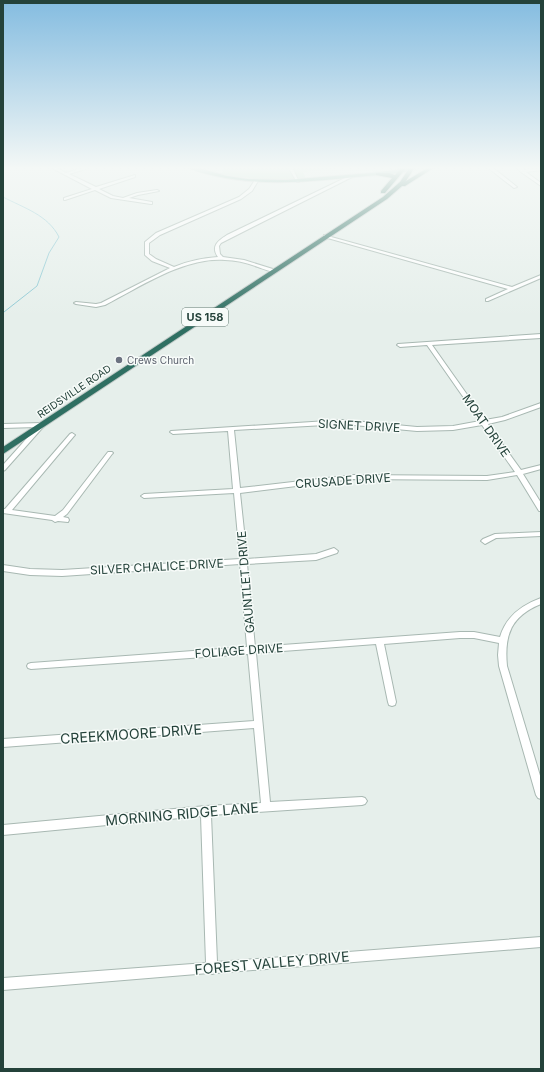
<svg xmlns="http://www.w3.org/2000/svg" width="544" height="1072" viewBox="0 0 544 1072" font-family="Inter,sans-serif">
<rect width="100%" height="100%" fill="#e6efeb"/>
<!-- green -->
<path fill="#bfe0c8" d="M223,167H343L303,172L306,179C276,181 248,179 219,174L223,172Z"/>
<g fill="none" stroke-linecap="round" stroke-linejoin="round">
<!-- stream -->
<path stroke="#8ec9d4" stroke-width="1" d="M3,197C24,208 48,215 59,237L49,253L37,286L4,312"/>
<defs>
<path id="minor" d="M50,167H55L66,173L85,167H92L69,174L96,187L135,175V177L99,189L113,196L123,198L137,193L157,190L159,191L138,195L129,198L152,202V204H151L111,198L95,190L65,200H64V198L92,189Z
M288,167H292L299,182H297Z
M415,167H423L412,170L410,169Z
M487,167H492L517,187L514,188Z
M516,167H521L524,170L541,168V170L526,172L541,183V186L521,172Z
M349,176L352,177L221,243L219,246L220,254L223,257L244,260L276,270V272C270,272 264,269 258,267C247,263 236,260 225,260C184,257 140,287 105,305L96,307L76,304L74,303L76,302L96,304L101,303L170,268L152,261L145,255V242L156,233L239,197L249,189L255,180L258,181L252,191L241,199L160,235L149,243V254L156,259L174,267C188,261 203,258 218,257C210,246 219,240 227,235Z
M324,235L512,287L541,275V278L488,301H486V299L508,289L324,237Z
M541,334V338L432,345L485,420L502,417L541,403V407L505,420L488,424L521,470L541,465V469L523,474L541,503V511H539L517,475L487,480L353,479L240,493L247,559L316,554L334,548L338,551L337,553L316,560L247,564L255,647L460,632H474L500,637C506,616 522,605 541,598V604C511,616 504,635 507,666L541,779V799L538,798L536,795L499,666L498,655L499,643L474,638H460L384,644L396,702L395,705L392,706L389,705L388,702L376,644L256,653L270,802L362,797L365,798L367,801L365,804L362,805L211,815L217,962L541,937V947L216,973L212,974L209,973L3,990V978L206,963L201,816L3,835V825L206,806L261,803L254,728L3,747V739L254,721L248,654L31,669L28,668L27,666L28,664L31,663L247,647L240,564L62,576L30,575L3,571V565L30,569L62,570L240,559L234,493L144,498L141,496L144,494L233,489L228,431L173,434L170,432L171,431L343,420L417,427L453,426L480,421L427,345L400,347L397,345L398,344ZM343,424L417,431L453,430L482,425L515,472L487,476L353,475L240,488L234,430Z
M42,423L44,424L45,425L44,426L5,470L3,471V465L37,427L3,428V424Z
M72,433L75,435L74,436L12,510L55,516L63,510L108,452H112L113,453L112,454L67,514L63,517L68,518L69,520L68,522L58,521L55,522L52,520L3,513V509H5L70,434Z
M541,532V536L496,538L485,544L481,541L483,539L495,534Z"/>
<path id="major" d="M187,167H194L227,176L247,179L286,180L371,173L412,168L414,169C404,174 378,175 366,176C316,181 266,187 216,176C207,174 196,172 187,167Z"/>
<path id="highway" d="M402,167H407L385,193H381V191L392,178L376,175V173H389L395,175Z
M410,167H415L406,181L429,167H435L405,186H402L387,199L3,454V447L383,197L400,182Z"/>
</defs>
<!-- minor casing -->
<use href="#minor" stroke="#a8b8b2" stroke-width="2"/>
<!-- major casing -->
<use href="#major" stroke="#c2cac8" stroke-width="2"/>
<!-- highway casing -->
<use href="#highway" stroke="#c2cac8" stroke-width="2"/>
<!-- minor -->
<use href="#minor" fill="#fff" fill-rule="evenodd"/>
<!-- major -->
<use href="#major" fill="#6aa596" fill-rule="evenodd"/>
<!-- highway -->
<use href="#highway" fill="#2f6f62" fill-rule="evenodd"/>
</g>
<!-- sky -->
<linearGradient id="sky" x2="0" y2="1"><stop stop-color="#84bce0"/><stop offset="0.53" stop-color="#f4f8f6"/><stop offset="1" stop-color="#f4f8f6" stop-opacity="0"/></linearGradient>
<rect width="544" height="317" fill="url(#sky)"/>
<!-- markers -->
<circle fill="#6b7280" stroke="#f7fbf9" stroke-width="1.5" cx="119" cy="360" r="4"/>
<g text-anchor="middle" stroke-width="3" stroke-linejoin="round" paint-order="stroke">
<!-- far-worship labels -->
<g font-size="10" fill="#5b616d" stroke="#f7fbf9" text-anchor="start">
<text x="127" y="364">Crews Church</text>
</g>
<!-- far-street labels -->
<g font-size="10" fill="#24423a" stroke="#f7fbf9">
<text transform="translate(74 391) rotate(-34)" y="4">REIDSVILLE ROAD</text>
</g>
<!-- shield labels -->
<rect fill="#f7fbf9" stroke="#637a73" stroke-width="1" x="182" y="308" width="46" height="18" rx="3"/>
<g font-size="11" font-weight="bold" fill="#24423a">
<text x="205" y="321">US 158</text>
</g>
<!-- street labels -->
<g font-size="12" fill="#24423a" stroke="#f7fbf9">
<text transform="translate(359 426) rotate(3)" y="4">SIGNET DRIVE</text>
<text transform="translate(486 426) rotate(55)" y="4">MOAT DRIVE</text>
<text transform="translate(343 481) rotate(-4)" y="4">CRUSADE DRIVE</text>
<text transform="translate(157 567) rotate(-3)" y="4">SILVER CHALICE DRIVE</text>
<text transform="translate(246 582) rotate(-95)" y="4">GAUNTLET DRIVE</text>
<text transform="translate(239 651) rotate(-4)" y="4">FOLIAGE DRIVE</text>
</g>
<!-- near-street labels -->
<g font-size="14" fill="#24423a" stroke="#f7fbf9">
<text transform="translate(131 734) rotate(-4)" y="5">CREEKMOORE DRIVE</text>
<text transform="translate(182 814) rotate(-5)" y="5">MORNING RIDGE LANE</text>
<text transform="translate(272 963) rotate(-5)" y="5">FOREST VALLEY DRIVE</text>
</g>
</g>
<!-- border -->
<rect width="544" height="1072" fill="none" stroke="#24423a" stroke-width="8"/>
</svg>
